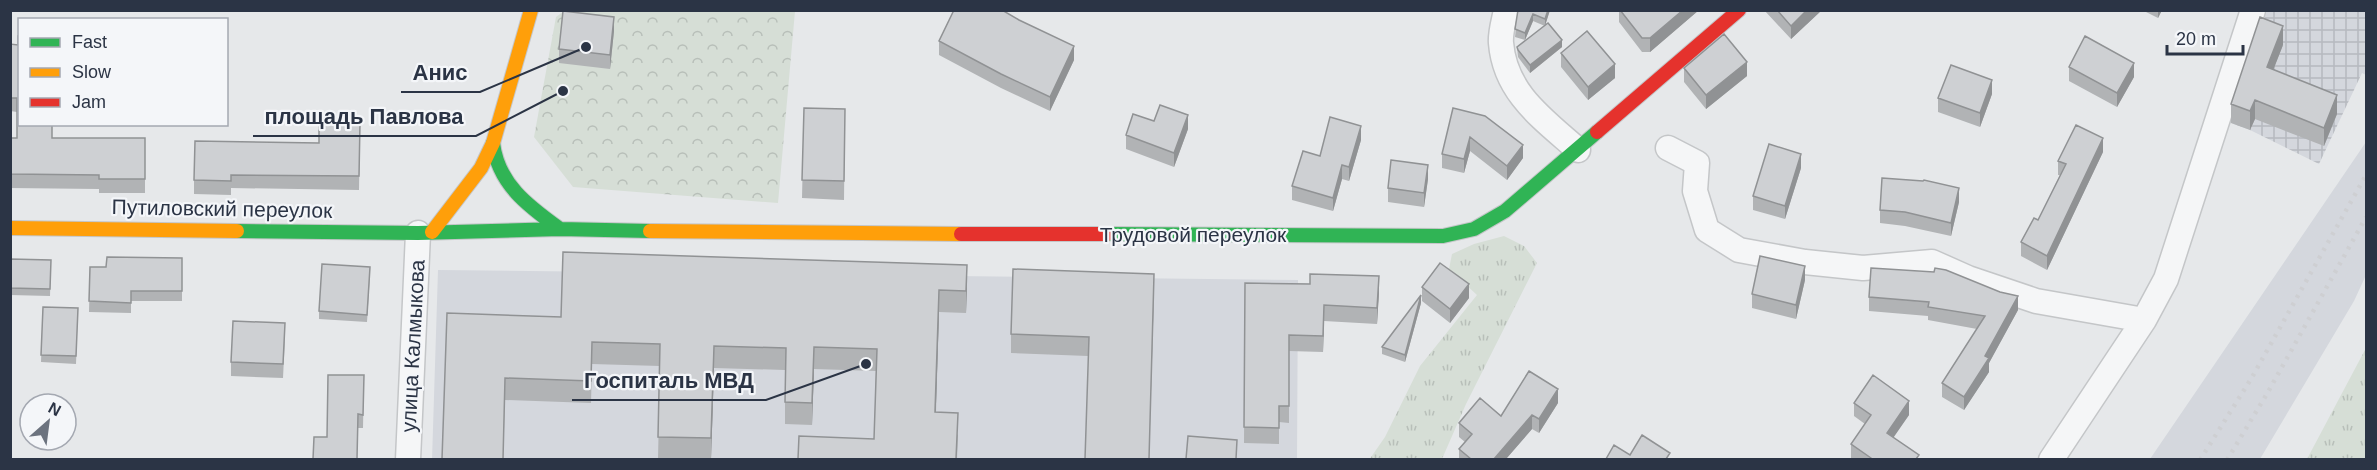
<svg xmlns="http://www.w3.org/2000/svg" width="2377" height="470" viewBox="0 0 2377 470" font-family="Arial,sans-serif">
<defs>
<pattern id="industrial-grid" width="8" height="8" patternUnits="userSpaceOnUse" patternTransform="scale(1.5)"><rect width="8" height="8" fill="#d4d7dd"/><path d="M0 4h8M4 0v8" fill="none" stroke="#b6b9bf"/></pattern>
<pattern id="grass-tufts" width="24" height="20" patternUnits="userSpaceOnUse" patternTransform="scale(1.5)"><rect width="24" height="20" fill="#d6ded6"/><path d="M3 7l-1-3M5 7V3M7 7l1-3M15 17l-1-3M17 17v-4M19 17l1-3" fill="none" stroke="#b8bfb9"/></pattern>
<pattern id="park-crowns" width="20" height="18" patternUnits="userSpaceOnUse" patternTransform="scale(1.5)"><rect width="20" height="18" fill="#d6ded6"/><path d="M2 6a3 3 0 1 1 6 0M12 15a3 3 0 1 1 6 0" fill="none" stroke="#b8bfb9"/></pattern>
</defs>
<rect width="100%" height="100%" fill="#e6e8ea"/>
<!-- built -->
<path fill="#d4d7dd" d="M2366,142V275L2354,301L2260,459H2150Z
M438,270L1298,280L1297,459L432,460Z"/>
<!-- industrial -->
<path fill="url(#industrial-grid)" d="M2267,11H2366V75L2362,73L2319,164L2250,130L2226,121Z"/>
<!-- grass -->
<path fill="url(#grass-tufts)" d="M1504,236L1524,246L1537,263L1466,404L1442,459L1369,460L1385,437L1420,366L1477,295L1449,269L1452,254L1474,244Z
M2366,348V459H2307Z"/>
<!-- park -->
<path fill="url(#park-crowns)" d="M564,11H795L778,203L573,187L534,137L556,17Z"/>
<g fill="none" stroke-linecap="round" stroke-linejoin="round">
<defs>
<path id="street" d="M1506,10C1504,21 1500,33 1501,43C1505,93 1543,119 1578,150
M1668,148L1697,163L1695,191L1707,230L1739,250L1805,262L1863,268L1932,262L1968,278L2036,301L2144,320
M408,460L418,233
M2051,460L2144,320L2166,279L2253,10"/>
<path id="fast" d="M493,143C498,184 528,206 560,229
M237,231L418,233L560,229L650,231
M1107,234L1443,236L1474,229L1505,211L1597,132"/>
<path id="slow" d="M10,228L237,231
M650,231L961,234
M432,232L481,168L493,143L531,10"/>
<path id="jam" d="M1597,132L1739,10
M961,234H1107"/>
</defs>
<!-- street casing -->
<use href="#street" stroke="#c4c6c8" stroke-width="27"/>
<!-- fast casing -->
<use href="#fast" stroke="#c4c6c8" stroke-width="16"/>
<!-- slow casing -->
<use href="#slow" stroke="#c4c6c8" stroke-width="16"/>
<!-- jam casing -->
<use href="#jam" stroke="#c4c6c8" stroke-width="16"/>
<!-- street -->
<use href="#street" stroke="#f5f6f7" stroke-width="24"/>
<!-- fast -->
<use href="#fast" stroke="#30b455" stroke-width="14"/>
<!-- slow -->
<use href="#slow" stroke="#ff9f0a" stroke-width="14"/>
<!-- jam -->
<use href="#jam" stroke="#e5322d" stroke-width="14"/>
<!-- rail -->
<path stroke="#cecfd2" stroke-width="4.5" stroke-dasharray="3 6" stroke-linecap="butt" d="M2200,460L2251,379L2366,175
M2227,460L2268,392L2366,217"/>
</g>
<!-- wall -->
<path fill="#b1b3b5" d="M1518,10H1550L1545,25L1562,47L1530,73L1518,57L1517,47L1545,26L1533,21L1525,40L1515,37Z
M1619,10H1699L1650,52H1642L1619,22Z
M1764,10H1822L1791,39Z
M2142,10H2162L2158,18Z
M1019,20L1074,60L1050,111L1001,88L939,55V41Z
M614,31L610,69L559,63V49Z
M10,44L52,138H145V193H99V189L10,188V138H17V112L10,111Z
M2283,45L2273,70L2337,114L2324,146L2255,119L2250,130L2231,123V104Z
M1561,53L1615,78L1588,100L1561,67Z
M2069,67L2134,77L2117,107L2069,81Z
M1684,68L1747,76L1706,109L1684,82Z
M1992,94L1980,127L1938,112V98Z
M804,108L845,109L844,200L802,198Z
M1485,116L1523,158L1507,180L1470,151L1464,173L1442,168V154Z
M360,123L359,190L231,188V195L194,194V180L319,143Z
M1188,129L1174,167L1126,149V135Z
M1361,140L1349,181L1342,179L1333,211L1292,200V186L1320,156Z
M2103,152L2047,270L2021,256V242L2038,220L2060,175H2058V161Z
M1801,168L1785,219L1753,210V196Z
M1428,179L1424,207L1388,202V188Z
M1959,202L1951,236L1905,226L1880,223V210Z
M182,258V301H131V313L89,312L90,267H106Z
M10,259L51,260L50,296L10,295Z
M370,275L367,322L319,319V311Z
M1805,280L1796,319L1752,308V294Z
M1245,283L1310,284L1379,292L1377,324L1324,321L1323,352L1289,351V423L1279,422V444L1244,443Z
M967,287L966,313L939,312L936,412L958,435L957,459H798L874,439L876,371L814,369L812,425L785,424V370L714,368L711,459H658L660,366L592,364L591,403L505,400L503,459H442L447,313L561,317Z
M1422,287L1469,298L1450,323L1422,301Z
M1154,293L1088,356L1011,353V334Z
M1869,297L2018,310L1989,363V372L1964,410L1942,397V383L1977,329L1928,320V316L1869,311Z
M1421,303L1405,362L1382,354V347Z
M43,307L78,308L76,364L41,362Z
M285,337L283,378L231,376V362Z
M364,375L363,428H358L327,437Z
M1558,403L1539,433L1532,429L1506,459H1459V449L1465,442L1459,437V423L1501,416Z
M1854,403L1909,415L1893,437L1919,459H1854L1851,458V444L1865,424L1854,416Z"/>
<!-- shaded-wall -->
<path fill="#909294" d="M1548,10H1550L1545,26V19Z
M1683,10H1699L1650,52V38Z
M1807,10H1822L1791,39V26Z
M2158,10H2162L2158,18Z
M1533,14V21L1525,40V33Z
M614,17V31L610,69V55Z
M2283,26V45L2267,86V67Z
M1562,40V47L1530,73V65Z
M1074,46V60L1050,111V97Z
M1747,62V76L1706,109V95Z
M2134,63V77L2117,107V93Z
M1615,64V78L1588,100V87Z
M1992,80V94L1980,127V113Z
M2337,95V114L2324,146V128Z
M2255,100V119L2250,130V111Z
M1188,115V129L1174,167V153Z
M1361,126V140L1349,181V167Z
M1470,137V151L1464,173V159Z
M2103,138V152L2047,270V256Z
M1523,145V158L1507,180V166Z
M1801,154V168L1785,219V206Z
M1342,165V179L1333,211V198Z
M1428,165V179L1424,207V193Z
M1959,188V202L1951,236V223Z
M967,265V287L966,313V291Z
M1805,266V280L1796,319V305Z
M1154,274V293L1149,459Z
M1379,276V292L1377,324V308Z
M1469,284V298L1450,323V309Z
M939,290V312L935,434V412Z
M1421,295V303L1405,362V355Z
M2018,296V310L1989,363V372L1964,410V397L1985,356Z
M1324,305V321L1323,352V336Z
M714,346V368L711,459V438Z
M814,347V369L812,425V403Z
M1558,389V403L1539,433V419Z
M1909,401V415L1887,447V433Z
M1532,415V429L1506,459H1494Z"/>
<!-- building -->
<path fill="#ced0d3" stroke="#909294" stroke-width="1.5" d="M954,10H1002L1019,20L1074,46L1050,97L1001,74L939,41Z
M1518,10H1548L1545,19L1533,14L1525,33L1515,29Z
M1620,10H1683L1650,38H1642Z
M1777,10H1807L1791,26Z
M563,11L614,17L610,55L559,49Z
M2260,17L2283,26L2267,67L2337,95L2324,128L2255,100L2250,111L2231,104Z
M1548,23L1562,40L1530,65L1518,50L1517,47Z
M1587,31L1615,64L1588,87L1561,53Z
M1724,34L1747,62L1706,95L1684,68Z
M18,36H20V124H52V138H145V179H99V175L10,174V138H17V98H10V44L18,45Z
M2085,36L2134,63L2117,93L2069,67Z
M1951,65L1992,80L1980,113L1938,98Z
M1160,105L1188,115L1174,153L1126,135L1133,114L1154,121Z
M804,108L845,109L844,181L802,180Z
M1453,108L1485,116L1523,145L1507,166L1470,137L1464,159L1442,154Z
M1330,117L1361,126L1349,167L1342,165L1333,198L1292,186L1303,151L1320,156Z
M319,122L360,123L359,176L231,175V181L194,180L195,141L319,143Z
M2076,125L2103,138L2047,256L2021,242L2034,218L2038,220L2066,164L2058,161Z
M1769,144L1801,154L1785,206L1753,196Z
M1391,160L1428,165L1424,193L1388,188Z
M1882,178L1923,181L1924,180L1959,188L1951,223L1905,212L1880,210Z
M563,252L967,265L966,291L939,290L935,412L958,413L956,459H798L799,436L874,439L877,349L814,347L812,403L785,402L786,348L714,346L711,438L658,437L660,344L592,342L591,381L505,378L503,459H442L447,313L561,317Z
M1760,256L1805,266L1796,305L1752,294Z
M107,257L182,258V291H131V303L89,301L90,267H106Z
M10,259L51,260L50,289L10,288Z
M1440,263L1469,284L1450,309L1422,287Z
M322,264L370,267L367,315L319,311Z
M1871,268L1934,272L1935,268L1946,270L2000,292L2018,296L1985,356L1989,358L1964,397L1942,383L1985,316L1928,307L1929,302L1869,297Z
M1013,269L1154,274L1149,459H1085L1089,337L1011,334Z
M1310,274L1379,276L1377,308L1324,305L1323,336L1289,335V406H1279V428L1244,427L1245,283L1310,284Z
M1421,295L1405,355L1382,347Z
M43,307L78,308L76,356L41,355Z
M233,321L285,323L283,364L231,362Z
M1529,371L1558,389L1539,419L1532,415L1494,459H1471L1459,449L1472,434L1459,423L1480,398L1501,416Z
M328,375H364L363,415L358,414L357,459H313L314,437H327Z
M1873,375L1909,401L1887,433L1919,455L1916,459H1870L1871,458L1851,444L1871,415L1854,403Z
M1642,435L1670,453L1666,459H1606L1614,445L1630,455Z
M1188,436L1237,440L1236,459H1186Z"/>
<g text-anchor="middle" stroke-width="4.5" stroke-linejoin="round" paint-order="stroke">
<!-- street labels -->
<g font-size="21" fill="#2b3445" stroke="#f4f6f9">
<text transform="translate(222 209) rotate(1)" y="7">Путиловский переулок</text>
<text x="1193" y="242">Трудовой переулок</text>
<text transform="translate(413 346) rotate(-87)" y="7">улица Калмыкова</text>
</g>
</g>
<!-- callouts -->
<path fill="none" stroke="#2b3445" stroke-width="2" d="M586 47L480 92H401M563 91L476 136H253M866 364L766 400H572"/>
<g fill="#2b3445" stroke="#f4f6f9" stroke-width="2">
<circle cx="586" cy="47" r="6"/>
<circle cx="563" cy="91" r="6"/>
<circle cx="866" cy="364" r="6"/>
</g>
<g font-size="22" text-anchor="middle" font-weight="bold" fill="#2b3445" stroke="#f4f6f9" stroke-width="4.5" stroke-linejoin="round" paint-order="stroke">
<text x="440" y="80">Анис</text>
<text x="364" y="124">площадь Павлова</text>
<text x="669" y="388">Госпиталь МВД</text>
</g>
<!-- border -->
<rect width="2377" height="470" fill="none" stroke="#2b3445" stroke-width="24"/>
<!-- legend -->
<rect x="18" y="18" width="210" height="108" fill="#f4f6f9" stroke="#a4a8b1" stroke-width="1.5"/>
<rect x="30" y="38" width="30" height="9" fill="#30b455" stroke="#a4a8b1" stroke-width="1.5"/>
<text x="72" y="48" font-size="18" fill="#2b3445">Fast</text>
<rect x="30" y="68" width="30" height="9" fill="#ff9f0a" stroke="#a4a8b1" stroke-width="1.5"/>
<text x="72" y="78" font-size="18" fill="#2b3445">Slow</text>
<rect x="30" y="98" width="30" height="9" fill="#e5322d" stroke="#a4a8b1" stroke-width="1.5"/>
<text x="72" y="108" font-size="18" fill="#2b3445">Jam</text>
<!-- north arrow -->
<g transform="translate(48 422) rotate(28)"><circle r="28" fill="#f4f6f9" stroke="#a4a8b1" stroke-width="1.5"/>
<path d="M0-4.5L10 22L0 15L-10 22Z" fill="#6c737f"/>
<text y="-9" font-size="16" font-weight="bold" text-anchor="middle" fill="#2b3445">N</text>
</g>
<!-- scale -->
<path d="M2167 45v9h76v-9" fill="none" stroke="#2b3445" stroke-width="3"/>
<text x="2176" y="45" font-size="18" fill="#2b3445" stroke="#f4f6f9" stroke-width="4.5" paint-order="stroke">20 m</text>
</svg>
